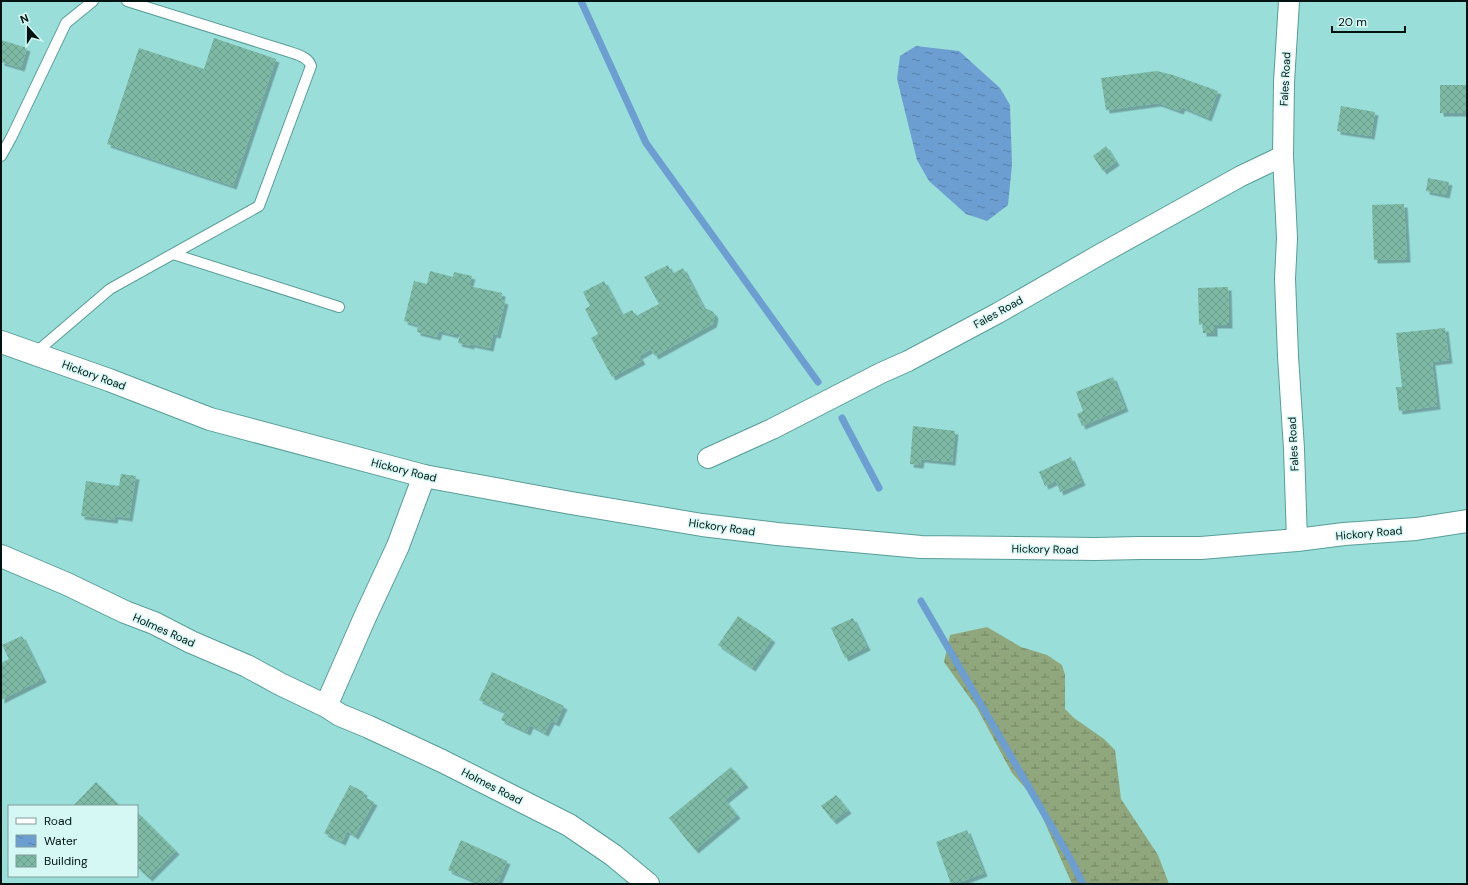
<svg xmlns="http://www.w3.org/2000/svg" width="1468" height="885" viewBox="0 0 1468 885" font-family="'DM Sans',sans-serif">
<defs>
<pattern id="wetland-marsh" width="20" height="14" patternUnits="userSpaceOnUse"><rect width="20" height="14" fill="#90a67c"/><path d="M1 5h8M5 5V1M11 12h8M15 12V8" fill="none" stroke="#738664"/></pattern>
<pattern id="water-ripples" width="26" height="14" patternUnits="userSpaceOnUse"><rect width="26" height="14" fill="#6c9ed2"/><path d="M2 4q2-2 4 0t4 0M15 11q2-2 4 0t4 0" fill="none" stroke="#5680a9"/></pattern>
<pattern id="building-cross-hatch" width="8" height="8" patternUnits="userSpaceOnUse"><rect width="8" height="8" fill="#7db9a4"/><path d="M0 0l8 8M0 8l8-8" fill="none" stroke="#6a9e8c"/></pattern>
<filter id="shadow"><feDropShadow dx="3.5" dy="3.5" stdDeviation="0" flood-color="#0004"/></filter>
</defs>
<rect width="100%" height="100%" fill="#99ded9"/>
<!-- wetland -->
<path fill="url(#wetland-marsh)" d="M987,627L1021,647L1047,655L1062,665L1065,675V709L1074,718L1104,739L1115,750L1121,799L1158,855L1169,884H1072L1034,798L1012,773L977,708L944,662L950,635Z"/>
<!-- water -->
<path fill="url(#water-ripples)" d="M916,46L959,51L1000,88L1010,105L1012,165L1008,205L987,221L966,214L929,181L917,160L897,79L900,56Z"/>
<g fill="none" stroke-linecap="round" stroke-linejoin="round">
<!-- stream -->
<path stroke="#6c9ed2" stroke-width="7" d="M581,1L646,143L818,382
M842,418L879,488
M921,601L1071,860L1083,884"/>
</g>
<!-- building -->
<path fill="url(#building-cross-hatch)" filter="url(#shadow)" d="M214,38L276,59L233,186L107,144L139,48L204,69Z
M1,40L27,48L21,68L1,62Z
M1157,71L1173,75L1218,91L1208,118L1182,107L1180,111L1158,103L1106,110L1101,78Z
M1440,85H1467V113H1440Z
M1341,106L1375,112L1371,136L1337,131Z
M1106,146L1116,162L1103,171L1093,156Z
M1428,178L1449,182L1446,195L1426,191Z
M1404,204L1407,259L1374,260L1372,205Z
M668,265L672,274L683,268L704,309H708L713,312L715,316L713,324L655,356L651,349L639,356L642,361L612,377L591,338L598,334L585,309L590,306L583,292L604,281L622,315L632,310L636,316L659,304L644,277Z
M430,271L453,277L454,272L472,276L469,286L502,293L501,300L505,301L497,335L493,334L490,348L471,344V346L458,343L460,334L455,333V335L439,331L437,337L417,332L418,325L404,321L414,281L427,284Z
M1228,287L1229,325H1214V333H1203V324L1199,325L1198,288Z
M1445,328L1449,360L1432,362L1437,406L1399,411L1396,387H1402L1396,333Z
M1113,377L1125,408L1082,426L1077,414L1083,411L1076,392Z
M913,426L955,431L952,462L921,459L920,465L910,464Z
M1071,457L1082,482L1060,492L1056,481L1045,486L1039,472Z
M121,474L136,476L129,518L115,516L114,520L81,516L86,481L119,486Z
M738,616L772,639L752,668L718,645Z
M853,618L867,647L845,658L831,628Z
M22,636L43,679L1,700V663L9,659L2,645Z
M492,672L564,706L556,723L551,721L545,733L530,725L527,732L501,720L505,712L479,700Z
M731,767L745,784L725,800L737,815L695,850L669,818Z
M96,782L120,806H75L74,805Z
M350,785L364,792L363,796L374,802L355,836L347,831L342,842L324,833Z
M836,795L848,810L833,821L821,806Z
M137,812L176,851L149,878L137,867L140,863L137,860Z
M967,830L984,873L955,884H951L936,842Z
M461,840L507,861L497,884H481L448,870Z"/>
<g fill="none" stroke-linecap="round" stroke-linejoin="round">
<defs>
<path id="service" d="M1,156L12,136L66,23L93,1
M173,254L339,307
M34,354L110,289L259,206L311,66C308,57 298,55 290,52L127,1"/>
<path id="minor" d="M1289,1L1284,82L1283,156L1287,238L1285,279L1288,356L1294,449L1297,540
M708,458L772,429L881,373L908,361L998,313L1099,255L1241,176L1283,156"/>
<path id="tertiary" d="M1,556L67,584L125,612L154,623L191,642L247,666L280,684L326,706L340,715L369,727L442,761L569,825L613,855L648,884
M326,706L365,617L398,546L424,476"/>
<path id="secondary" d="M1,342L109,380L210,419L424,476L571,503L702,525L777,534L921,547L1095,549L1140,548H1201L1297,540L1344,534L1416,529L1467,521"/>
</defs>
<!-- service casing -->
<use href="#service" stroke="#589d98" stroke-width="12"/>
<!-- minor casing -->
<use href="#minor" stroke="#589d98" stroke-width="22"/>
<!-- tertiary casing -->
<use href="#tertiary" stroke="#589d98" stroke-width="24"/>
<!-- secondary casing -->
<use href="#secondary" stroke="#589d98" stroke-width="24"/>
<!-- service -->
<use href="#service" stroke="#fff" stroke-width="10"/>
<!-- minor -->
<use href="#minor" stroke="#fff" stroke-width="20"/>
<!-- tertiary -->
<use href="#tertiary" stroke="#fff" stroke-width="22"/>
<!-- secondary -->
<use href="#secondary" stroke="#fff" stroke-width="22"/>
</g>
<g text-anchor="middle" stroke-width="3" stroke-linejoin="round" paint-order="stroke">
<!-- street labels -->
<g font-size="11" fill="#001311" stroke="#d6f8f5">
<text transform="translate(1285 79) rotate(-87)" y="4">Fales Road</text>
<text transform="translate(998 312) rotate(-29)" y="4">Fales Road</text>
<text transform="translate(94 375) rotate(20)" y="4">Hickory Road</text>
<text transform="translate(1293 444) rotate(-93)" y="4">Fales Road</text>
<text transform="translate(404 470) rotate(14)" y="4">Hickory Road</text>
<text transform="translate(722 527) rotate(8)" y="4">Hickory Road</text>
<text transform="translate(1369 533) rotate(-5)" y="4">Hickory Road</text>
<text transform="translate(1045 549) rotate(1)" y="4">Hickory Road</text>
<text transform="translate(164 630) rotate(24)" y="4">Holmes Road</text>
<text transform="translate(492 786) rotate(27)" y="4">Holmes Road</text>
</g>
</g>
<!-- border -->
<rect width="1468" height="885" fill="none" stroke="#001311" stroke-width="4"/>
<!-- legend -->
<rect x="8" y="805" width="130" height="72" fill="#d6f8f5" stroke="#809c9a"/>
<rect x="16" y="818" width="20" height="6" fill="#ffffff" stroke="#809c9a"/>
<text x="44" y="825" font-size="12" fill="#001311">Road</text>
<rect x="16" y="835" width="20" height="12" fill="url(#water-ripples)" stroke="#809c9a"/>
<text x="44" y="845" font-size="12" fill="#001311">Water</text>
<rect x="16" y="855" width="20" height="12" fill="url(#building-cross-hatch)" stroke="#809c9a"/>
<text x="44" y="865" font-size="12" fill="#001311">Building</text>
<!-- north arrow -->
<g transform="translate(28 28) rotate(339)" stroke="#d6f8f5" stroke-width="3" paint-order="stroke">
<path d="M0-3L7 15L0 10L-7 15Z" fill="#001311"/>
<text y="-6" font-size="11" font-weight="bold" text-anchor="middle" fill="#001311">N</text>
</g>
<!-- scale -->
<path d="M1332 26v6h73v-6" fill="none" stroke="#001311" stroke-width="2"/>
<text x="1338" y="26" font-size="12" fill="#001311" stroke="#d6f8f5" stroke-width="3" paint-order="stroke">20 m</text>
</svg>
